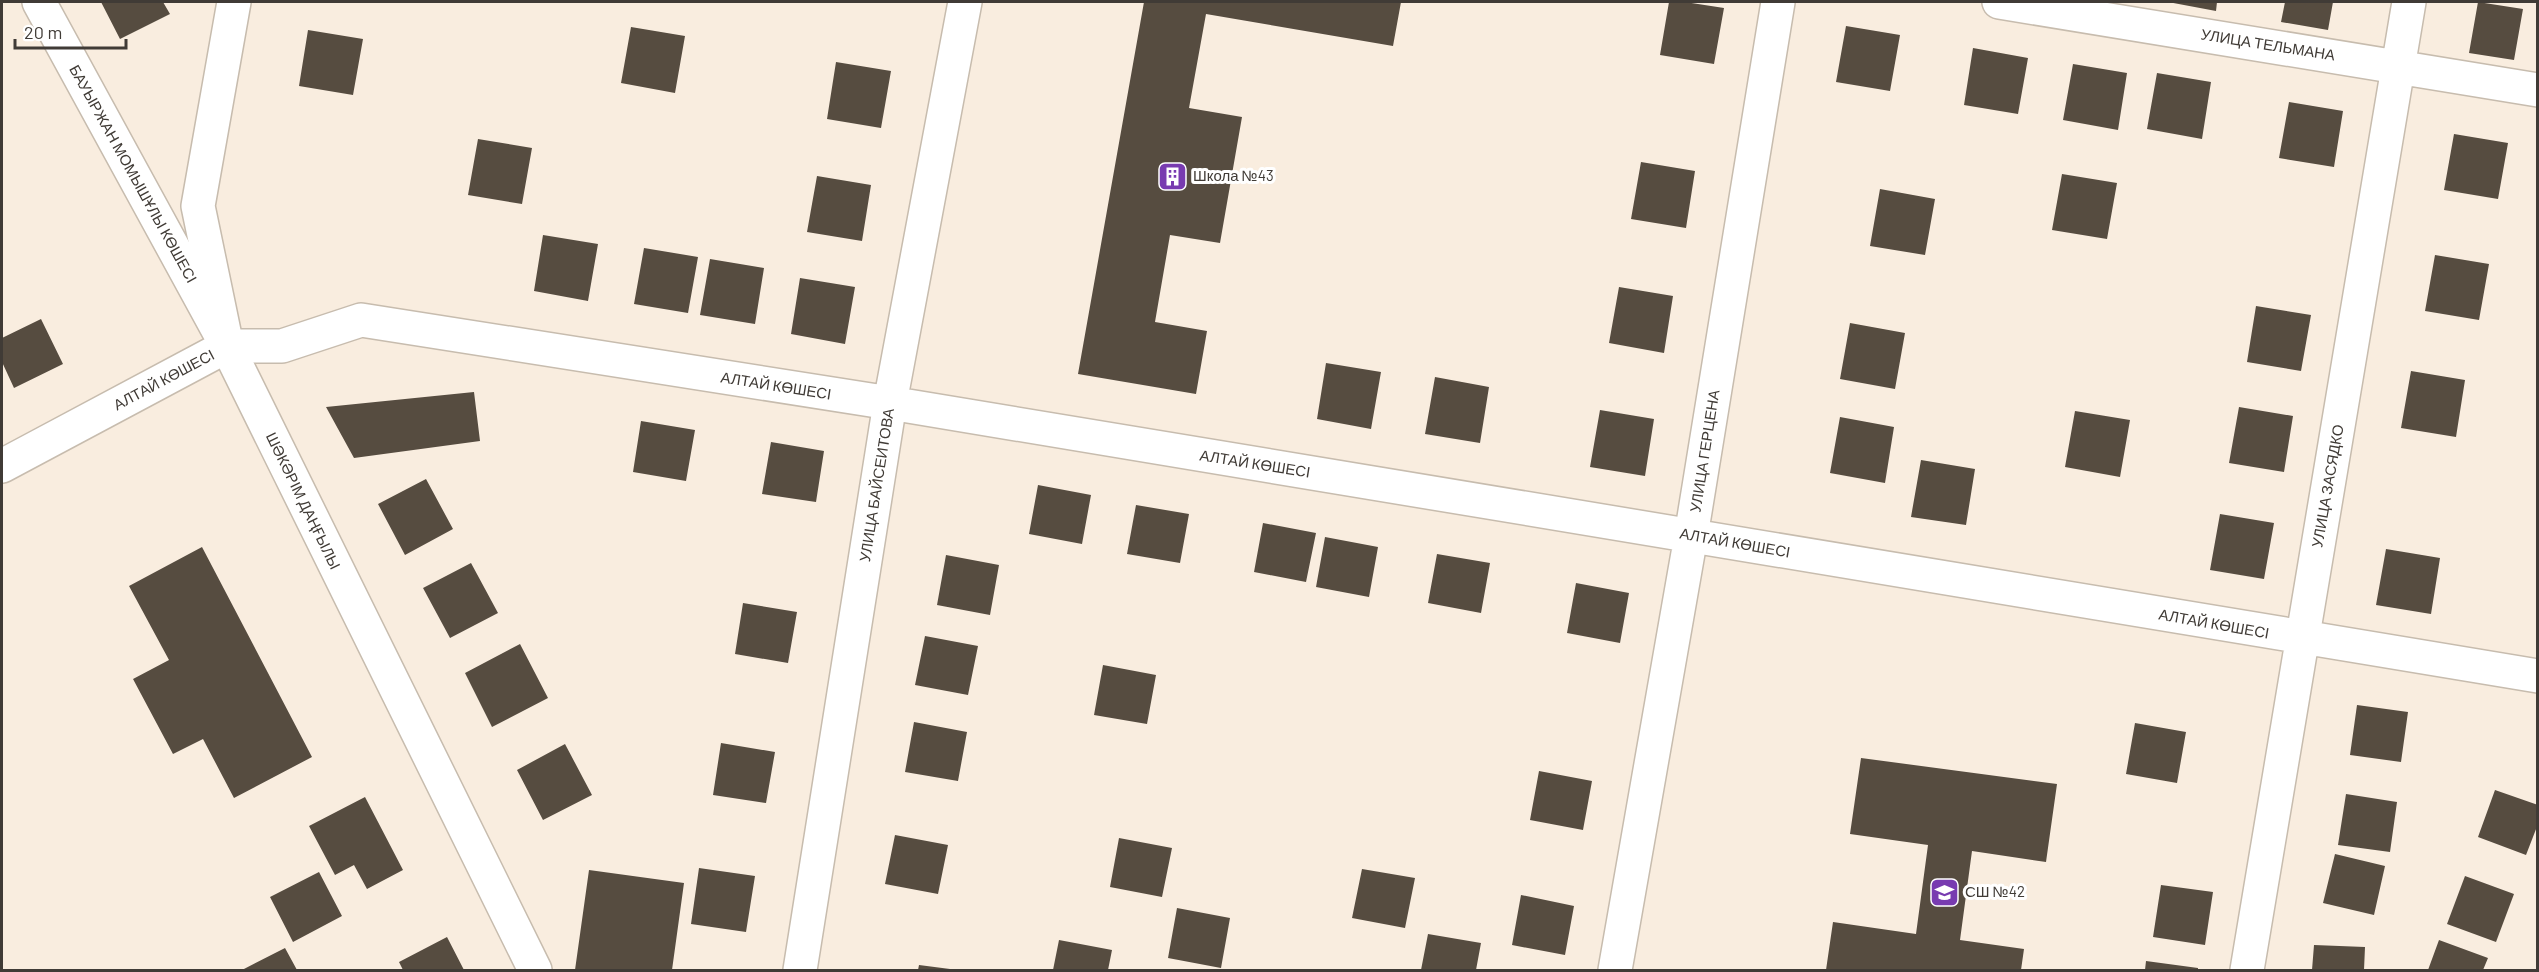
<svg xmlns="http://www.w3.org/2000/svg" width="2539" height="972" viewBox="0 0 2539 972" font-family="Barlow,sans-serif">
<rect width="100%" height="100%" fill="#f9eddf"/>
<!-- building -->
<path fill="#564c40" d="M101,2H163L170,14L120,39Z
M1144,2H1401L1393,46L1206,14L1189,108L1242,117L1220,243L1170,235L1155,322L1207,331L1196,394L1078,374Z
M1669,2H1685L1724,8L1714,64L1660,55Z
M2168,2H2217L2216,11Z
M2285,2H2333L2328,30L2281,22Z
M2478,2L2523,9L2514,60L2469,53Z
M1846,26L1900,35L1890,91L1836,82Z
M631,27L685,36L675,93L621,83Z
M308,30L363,39L353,95L299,86Z
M1973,48L2028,58L2018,114L1964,105Z
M836,62L891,71L881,128L827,119Z
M2073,64L2127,73L2118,130L2063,120Z
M2157,73L2211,82L2202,139L2147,129Z
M2289,102L2343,111L2334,167L2279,158Z
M2454,134L2508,143L2498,199L2444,190Z
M478,139L532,148L522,204L468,195Z
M1641,162L1695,171L1686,228L1631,219Z
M2062,174L2117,183L2107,239L2052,230Z
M817,176L871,185L862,241L807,232Z
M1880,189L1935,199L1925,255L1870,246Z
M543,235L598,244L588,301L534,291Z
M644,248L698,257L688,313L634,304Z
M2435,255L2489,264L2479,320L2425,311Z
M710,259L764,268L755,324L700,315Z
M800,278L855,287L845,344L791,334Z
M1619,287L1673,296L1664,353L1609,343Z
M2256,306L2311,315L2301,371L2247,362Z
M41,319L63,364L14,388L2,362V338Z
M1850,323L1905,333L1895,389L1840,379Z
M1326,363L1381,372L1371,429L1317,419Z
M2411,371L2465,380L2456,437L2401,428Z
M1435,377L1489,387L1480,443L1425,434Z
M474,392L480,441L354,458L326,407Z
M2239,407L2293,416L2284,472L2229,463Z
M1600,410L1654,419L1645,476L1590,467Z
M2075,411L2130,420L2120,477L2065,467Z
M1840,417L1894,427L1885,483L1830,473Z
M641,421L695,430L686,481L633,472Z
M771,442L824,451L816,502L762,494Z
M1921,460L1975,469L1966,525L1911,517Z
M426,479L453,529L405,555L378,504Z
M1038,485L1091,495L1082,544L1029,534Z
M1136,505L1189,514L1180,563L1127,554Z
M2220,514L2274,523L2264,579L2210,570Z
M1263,523L1316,533L1306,582L1254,572Z
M1325,537L1378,547L1369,597L1316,587Z
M202,547L312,757L234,798L203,739L173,754L133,679L169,660L129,586Z
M2386,549L2440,558L2431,614L2376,605Z
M1437,554L1490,563L1481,613L1428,603Z
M946,555L999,565L990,615L937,605Z
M471,563L498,613L450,638L423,588Z
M1576,583L1629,593L1620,643L1567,633Z
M743,603L797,612L788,663L735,654Z
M925,636L978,646L968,695L915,685Z
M520,644L548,698L492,727L465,673Z
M1103,665L1156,675L1147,724L1094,715Z
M2357,705L2408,712L2401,762L2350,755Z
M914,722L967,732L958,781L905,772Z
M2135,723L2186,732L2177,783L2126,774Z
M721,743L775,752L766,803L713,795Z
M565,744L592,795L543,820L517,770Z
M1861,758L2057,784L2046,862L1972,851L1960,940L2024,949L2021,970H1826L1833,922L1916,934L1928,845L1850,834Z
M1539,771L1592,781L1583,830L1530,820Z
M2495,790L2538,805V824L2526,855L2478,837Z
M2346,794L2397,802L2390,852L2338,845Z
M365,797L403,870L367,889L354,865L335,875L309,826Z
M895,835L948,845L938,894L885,884Z
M1119,838L1172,848L1162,897L1110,887Z
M2335,854L2385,866L2374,915L2323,903Z
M699,868L755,876L746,932L691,924Z
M1362,869L1415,878L1405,928L1352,918Z
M589,870L684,883L672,970H575Z
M319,872L342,916L293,942L270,897Z
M2465,876L2514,894L2496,942L2447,924Z
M2161,885L2213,892L2205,945L2153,937Z
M1521,895L1574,906L1565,955L1512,945Z
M1177,908L1230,918L1221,968L1168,958Z
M1428,934L1481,943L1476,970H1421Z
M447,937L464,970H403L399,962Z
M1059,940L1112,950L1108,970H1053Z
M2439,940L2488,958L2483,970H2428Z
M2314,945L2365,947L2364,970H2312Z
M285,948L297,970H242Z
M2146,961L2198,968V970H2145Z
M919,965L950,969V970H918Z"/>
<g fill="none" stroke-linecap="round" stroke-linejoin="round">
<defs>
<path id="minor" d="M39,2L222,337
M1999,2L2538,90
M2,466L227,346H282L361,320L890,403L2538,676
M800,970L890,403L965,2
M1615,970L1691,536L1778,2
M2247,970L2409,2"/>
<path id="major" d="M234,2L198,206L227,346L535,970"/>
</defs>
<!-- minor casing -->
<use href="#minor" stroke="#c7bcae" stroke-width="36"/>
<!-- major casing -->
<use href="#major" stroke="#c7bcae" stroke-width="36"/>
<!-- minor -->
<use href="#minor" stroke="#fff" stroke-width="33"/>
<!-- major -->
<use href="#major" stroke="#fff" stroke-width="33"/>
</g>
<!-- icons -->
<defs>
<symbol id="building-square" viewBox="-11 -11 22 22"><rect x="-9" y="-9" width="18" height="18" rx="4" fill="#783bb0" stroke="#fff"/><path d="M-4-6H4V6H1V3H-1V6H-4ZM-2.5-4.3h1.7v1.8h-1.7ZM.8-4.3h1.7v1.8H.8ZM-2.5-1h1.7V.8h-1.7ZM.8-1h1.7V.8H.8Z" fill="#fff"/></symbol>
<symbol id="school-square" viewBox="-11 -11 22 22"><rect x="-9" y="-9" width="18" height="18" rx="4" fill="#783bb0" stroke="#fff"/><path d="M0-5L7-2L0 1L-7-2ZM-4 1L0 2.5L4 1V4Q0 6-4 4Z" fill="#fff"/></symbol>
</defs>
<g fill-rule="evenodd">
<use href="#building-square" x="1156" y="160" width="33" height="33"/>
<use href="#school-square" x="1928" y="876" width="33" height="33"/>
</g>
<g text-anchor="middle" stroke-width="6" stroke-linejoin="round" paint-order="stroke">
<!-- street labels -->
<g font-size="15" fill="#403b36" stroke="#fff">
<text transform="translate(2268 45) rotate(9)" y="5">УЛИЦА ТЕЛЬМАНА</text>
<text transform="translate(133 174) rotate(61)" y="5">БАУЫРЖАН МОМЫШҰЛЫ КӨШЕСІ</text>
<text transform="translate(164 380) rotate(-28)" y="5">АЛТАЙ КӨШЕСІ</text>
<text transform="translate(776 386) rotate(9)" y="5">АЛТАЙ КӨШЕСІ</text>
<text transform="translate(1705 451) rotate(-81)" y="5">УЛИЦА ГЕРЦЕНА</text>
<text transform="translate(1255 464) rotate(9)" y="5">АЛТАЙ КӨШЕСІ</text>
<text transform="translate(877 485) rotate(-81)" y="5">УЛИЦА БАЙСЕИТОВА</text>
<text transform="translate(2328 486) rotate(-80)" y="5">УЛИЦА ЗАСЯДКО</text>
<text transform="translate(303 501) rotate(64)" y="5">ШӘКӘРІМ ДАҢҒЫЛЫ</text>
<text transform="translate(1735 543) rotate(10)" y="5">АЛТАЙ КӨШЕСІ</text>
<text transform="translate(2214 624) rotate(10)" y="5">АЛТАЙ КӨШЕСІ</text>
</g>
<!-- poi labels -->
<g font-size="15" fill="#403b36" stroke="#fff" text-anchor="start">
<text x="1193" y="181">Школа №43</text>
<text x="1965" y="897">СШ №42</text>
</g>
</g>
<!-- border -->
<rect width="2539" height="972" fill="none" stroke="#403b36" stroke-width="6"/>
<!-- scale -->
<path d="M15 39v9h111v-9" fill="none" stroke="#403b36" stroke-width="3"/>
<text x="24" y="39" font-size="18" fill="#403b36" stroke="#ffffff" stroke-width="4.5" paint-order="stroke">20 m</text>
</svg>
